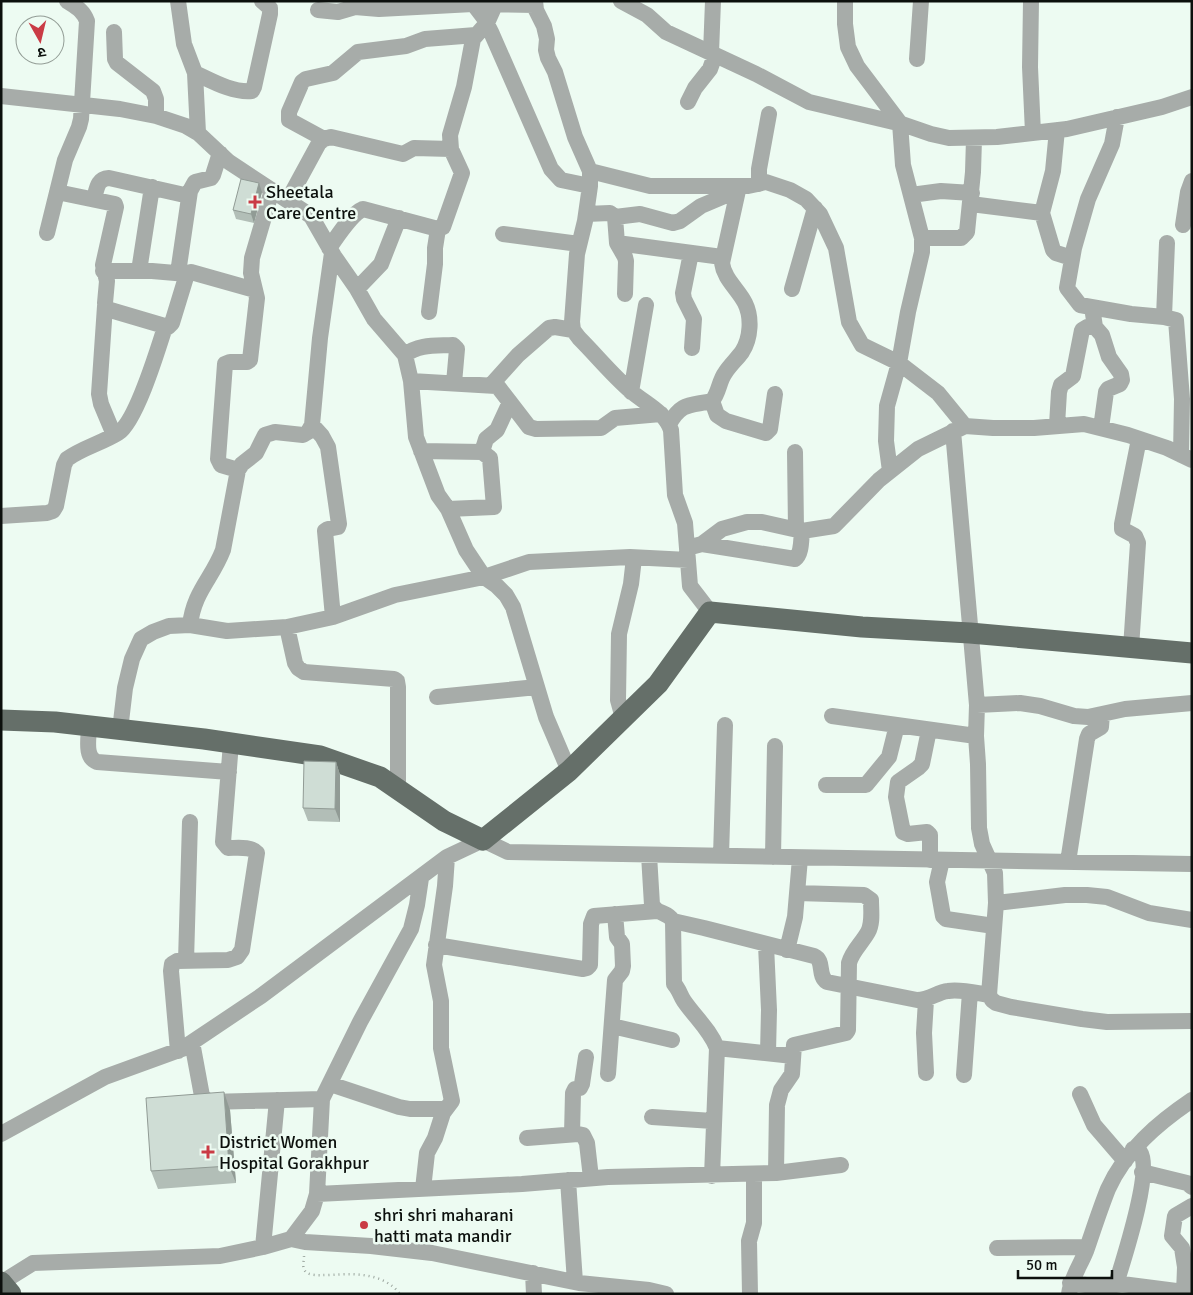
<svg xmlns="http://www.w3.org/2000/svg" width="1193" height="1295" viewBox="0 0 1193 1295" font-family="Signika,'Noto Sans Devanagari',sans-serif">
<rect width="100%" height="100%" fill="#edfbf2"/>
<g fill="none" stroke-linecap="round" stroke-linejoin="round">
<!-- path -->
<path stroke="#9ba59e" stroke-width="2.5" stroke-dasharray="1 4" stroke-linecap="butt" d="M304,1256C304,1260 302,1267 305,1271C314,1284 373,1259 400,1294"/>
<!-- minor -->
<path stroke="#a7aca9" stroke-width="16" d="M178,1L184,44L195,73C212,81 233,93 252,91L254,87L270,14V8L262,1
M471,1L484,18L491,32L551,169L561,180L590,186
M535,1L536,10L544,26L547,39L546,50L548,58L555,72L575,137L590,171V186L585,221L577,254L572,322L573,330L579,338C597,356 613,376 632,392C646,404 665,412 671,430L675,495L685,523L690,586L710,612
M621,1L647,15L666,32L756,74L809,102L902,124L931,134L949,138L997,137L1067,129L1162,107L1192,97
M845,1V24L848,47L857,66L900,123L903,165L922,238V252L908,312L899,363L887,406L886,441L890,471
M1031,1L1030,67L1033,133
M318,10L338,12L355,7L379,9L473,4L534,5
M114,32L115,59L117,63L153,91L156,99V116
M711,53L713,1
M917,59L921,1
M195,73L198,133
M1,96L120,109L156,116L186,126L198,133L229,162L311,216L334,256L357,289L374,319L405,355L411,381L416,437L438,495L448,509L466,550L484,577L497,586L506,595L513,607L546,717L569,771
M688,102L695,88L710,69L715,55
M1117,117L1112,144L1088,199L1074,248L1067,288L1080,305L1131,314L1164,317
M324,139L289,120V112L302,82L306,79L333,73L358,52L406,46L425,39L476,35
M590,171L650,186H748L766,182L790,190L806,199L820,214L836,248L849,322L862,345L899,363L938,393L965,426
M759,184V169L769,114
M57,192L115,204L116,207L103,265L107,281L105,303L107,309L168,327L172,323L187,274L191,272L255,290
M911,195L941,191L972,193
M94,199C97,188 97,179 109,178L189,196
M288,200L319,143L324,139L331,137L403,154L414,148L451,149
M971,204L1042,213L1053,171L1057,130
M1042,213L1053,250L1056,253L1072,258
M586,214L610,213L615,217L617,243L625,257L626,261L625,294
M615,217L640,214L673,223L680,221L701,206L727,195L739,186
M1183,225L1188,192L1192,181
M47,233L65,160L79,127L81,119L87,21C83,10 76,7 67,1
M503,234L579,244
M922,238H961L967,232L973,172L974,139
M617,243L722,257
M1167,243L1164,317L1176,320L1182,399L1181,455
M329,248C337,237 351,214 363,209L438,229L443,227L462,173L451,149L450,135L464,87L473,39L487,23L495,5
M691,253L683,293L684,299L694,319L692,348
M103,271H152L187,274
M139,271L152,187
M178,273L190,191L195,182L211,178L213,175L220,153
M357,289L381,264L399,218
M792,289L815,208
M105,306L99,394L101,404L114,435
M1092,307L1095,327L1102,335L1109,357L1121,374L1122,380L1120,384L1108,389L1106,392L1101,428
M429,312L435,264V248L438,229
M405,355C419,344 436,346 453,345L457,349L454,383
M411,381L496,386L499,388L529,427L536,429L601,428L615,418L661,414
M491,385L518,355L549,328L555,327L573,330
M631,392L646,305
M712,401L717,415L726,421L766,433L770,429L775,394
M669,424C682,402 689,406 712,401C719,393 719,381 725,373C730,365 737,359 742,352C751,338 752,317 745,303C738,289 724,279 722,263L739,186
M312,425L322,436L328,447L339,524L338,527L328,529L325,531L333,617
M1057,425L1059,392L1061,385L1073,376L1082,330L1087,327H1095
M953,431L977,705L976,736L978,764L979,828L982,844L995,873L996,903L989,995L992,1000L996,1003L1011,1007L1082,1019L1107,1022L1192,1021
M421,451L482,452L490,458L494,507L448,509
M482,452L486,439L497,430L510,402
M795,452L796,529
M238,470L221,465L218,459L225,364L230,362H247L250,360L257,298L251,273L252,258L272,190
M1,516L47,513L53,511L56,506L64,465L67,459C82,448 102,443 118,433C136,422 158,349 165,327
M702,544L795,559C802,554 801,539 802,531
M687,548L702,544L722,529L747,522H762L802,531L834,526L879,480L918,449L965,426L993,428H1034L1084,424L1128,435L1167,448L1192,460
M190,625C194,591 212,579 223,550L238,470L242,464L256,453L265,435L275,432L303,435L308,432L312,425L320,338L332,253
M287,627L295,663L298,668L304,672L394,679L397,681L398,687V790
M1131,648L1138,543L1135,536L1122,529V524L1139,439
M437,697L537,687
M977,705L1020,703L1040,706L1074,716L1088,717L1125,709L1192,703
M832,716L976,736
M623,718L618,700L619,634L631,584L634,558
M89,726C89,738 84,757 97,762L229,772
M120,730L125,688L132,659L141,639L153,632L169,626L190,625L227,631L287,627L333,617L395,595L484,577L529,562L630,557L688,560
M929,730L922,764L918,768L898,782L896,797L903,832L908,834L927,832L930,835V860
M826,785H866L889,757L897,725
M649,855L652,905C658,915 667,911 673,921L674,984C679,989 680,995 684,1001C695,1017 710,1030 717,1048L712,1176
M721,856L725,725
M773,857L775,746
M942,860L937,882L943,916L946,919L994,926
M1068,862L1087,739L1089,734L1101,727L1102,714
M996,903L1065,895H1087L1107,897L1149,913L1192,920
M673,921L704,928L814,956C825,961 817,975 827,982L917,1000C930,1000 937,992 948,991C961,989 976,993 989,995
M436,945L583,969L587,968L590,965L591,924L594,916L657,911
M766,945L769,1010L768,1053
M787,950L795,917L800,858
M186,961L190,822
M612,1026L672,1040
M192,1042L202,1096L209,1102L322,1099
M717,1048L793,1056
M178,1051L171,971L172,964L177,961L228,960L237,957L242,950L257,853C251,846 237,848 228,848L223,842L231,743
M926,1073L924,1033L926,1000
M608,1074L615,980L622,971L623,966L622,944L617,937L615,914
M964,1075L970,992
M330,1084L399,1107L410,1109H446
M1080,1094L1094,1125L1125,1161
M652,1117L713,1121
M1,1134L105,1077L182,1049L261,996L447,857L483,840L508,852L1192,864
M572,1134L573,1093L575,1089L580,1088L582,1084L586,1057
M527,1138L578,1134L583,1135L587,1143L591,1178
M1142,1172L1187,1183L1192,1187
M776,1173L777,1105L781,1090L792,1074L794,1045L846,1033L848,1030L849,963C852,951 862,943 868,932C873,923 871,911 871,900L864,895L797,893
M568,1180L575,1282
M423,1189L427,1153L435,1138L443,1113L452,1101L441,1048V1001L434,965L445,886L447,857
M317,1194L522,1184L608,1177L776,1173L841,1165
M291,1239L305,1242L371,1246L432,1253L579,1283L649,1290L666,1294
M263,1247L277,1100
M997,1248L1087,1247
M533,1273L534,1294
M1,1283L33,1263L220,1256L263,1247L291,1239L312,1211L317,1194L322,1099L360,1022L411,929L417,905L421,878
M1070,1283L1102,1287L1122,1284L1184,1292
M1116,1284C1123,1261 1153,1170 1140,1152L1133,1149
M750,1294L749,1241L754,1223V1174
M1069,1294C1071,1278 1080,1266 1086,1251C1093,1231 1100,1209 1108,1189C1125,1151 1158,1123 1192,1100
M1184,1294L1185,1267L1182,1248L1172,1236L1175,1216L1192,1206"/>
<!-- major -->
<path stroke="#656f69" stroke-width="21" d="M1,720L55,722L204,739L320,756L380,777L444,821L483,840L569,771L658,684L710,612L862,627L970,633L1192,653
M1,1282L11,1294"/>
</g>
<!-- wall -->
<path fill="#b2beb7" d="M262,192L254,223L236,219L233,210Z
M336,762L340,775V822L308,821L303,808Z
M230,1110L236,1183L158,1189L151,1171Z"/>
<!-- shaded-wall -->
<path fill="#919b95" d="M259,183L262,192L254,223L251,214Z
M336,762L340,775V822L335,809Z
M224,1092L230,1110L236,1183L229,1166Z"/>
<!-- building -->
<path fill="#cfddd5" stroke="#919b95" d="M241,179L259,183L251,214L233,210Z
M304,761L336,762L335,809L303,808Z
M224,1092L229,1166L151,1171L146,1098Z"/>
<!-- markers -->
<g fill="#ca3b45" stroke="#edfbf2" stroke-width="2">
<path d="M252.5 194.5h5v5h5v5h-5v5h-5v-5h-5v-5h5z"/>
<path d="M205.5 1144.5h5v5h5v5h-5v5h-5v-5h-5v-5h5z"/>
<circle cx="364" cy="1225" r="5"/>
</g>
<g text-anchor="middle" stroke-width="5" stroke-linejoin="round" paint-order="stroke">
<!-- poi labels -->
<g font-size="18" fill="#0c100d" stroke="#edfbf2" text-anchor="start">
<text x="266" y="198">Sheetala<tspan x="266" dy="21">Care Centre</tspan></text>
<text x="219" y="1148">District Women<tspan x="219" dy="21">Hospital Gorakhpur</tspan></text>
<text x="374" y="1221">shri shri maharani<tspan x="374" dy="21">hatti mata mandir</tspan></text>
</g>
</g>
<!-- border -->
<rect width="1193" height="1295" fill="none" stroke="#0c100d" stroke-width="5"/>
<!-- north arrow -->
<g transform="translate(40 40) rotate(172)"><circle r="24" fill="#edfbf2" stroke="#939d96"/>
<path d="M0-4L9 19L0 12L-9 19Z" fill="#ca3b45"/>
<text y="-8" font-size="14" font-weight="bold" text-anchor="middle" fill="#0c100d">उ</text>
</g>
<!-- scale -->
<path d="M1018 1270v8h94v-8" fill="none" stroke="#0c100d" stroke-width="2.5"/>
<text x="1026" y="1270" font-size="15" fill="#0c100d" stroke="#edfbf2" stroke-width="4" paint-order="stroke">50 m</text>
</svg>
